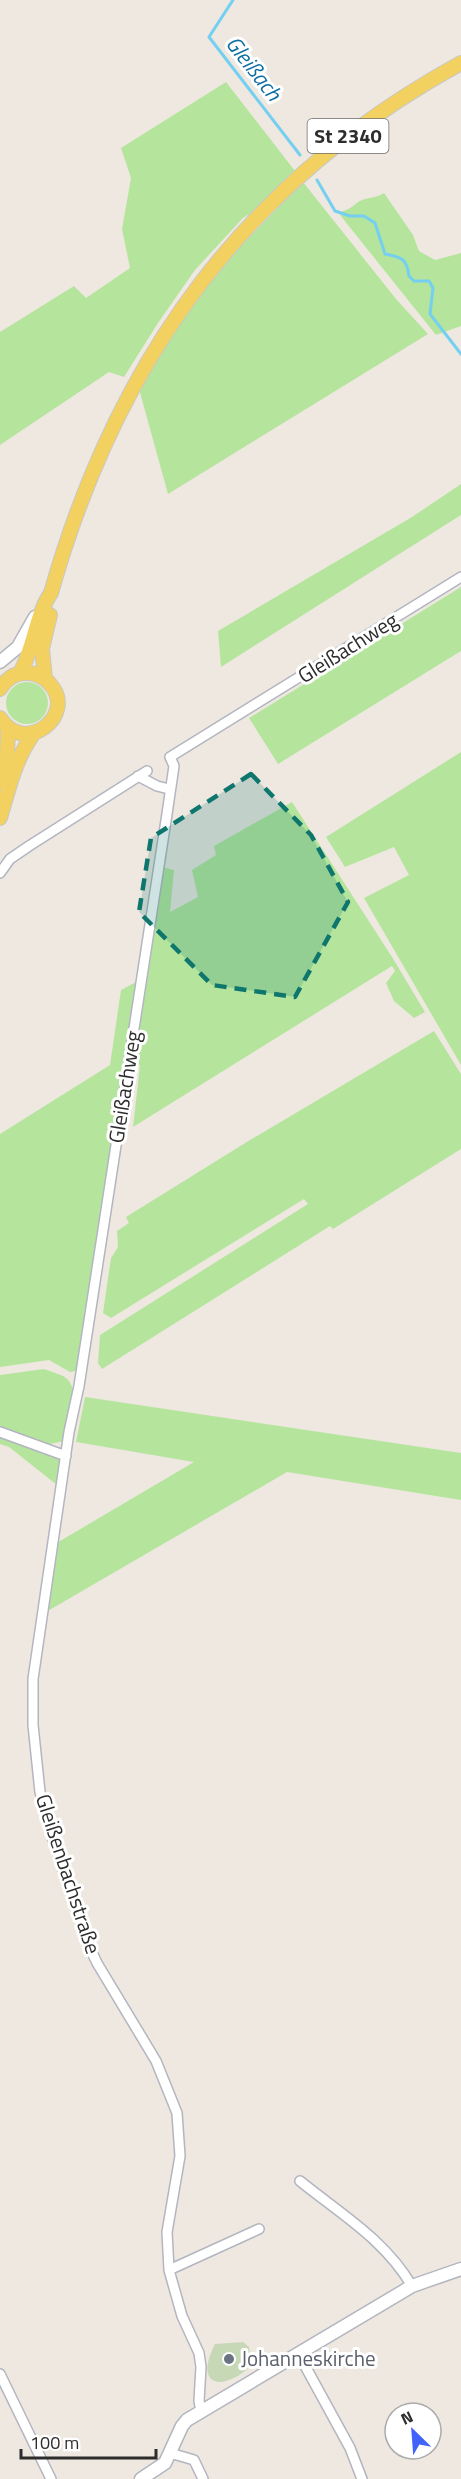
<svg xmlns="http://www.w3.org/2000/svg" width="461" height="2479" viewBox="0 0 461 2479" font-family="'Titillium Web',sans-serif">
<rect width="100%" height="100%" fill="#eee8e0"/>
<!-- green -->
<path fill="#b5e59d" d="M226,82L295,171L253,212L243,218L195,270L158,323L124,377L109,372L0,445V332L74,286L86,298L130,268L122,229L131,178L121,148Z
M303,182L396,299L428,334L168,494L139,389L180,323L227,260Z
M384,193L413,235L419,251L435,260L461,253V326L436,335L340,215L343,211C351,209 353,205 360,201C367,197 374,199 384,193Z
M461,484V515L221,667L218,631L412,517Z
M461,587V651L278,764L249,718Z
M6 703a21 21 0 1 1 42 0a21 21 0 1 1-42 0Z
M461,752V1065L364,898L409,875L394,847L345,867L326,837Z
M292,802L392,957L425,1012L414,1018L394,1001L386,983L395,971L392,966L133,1127L140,1065L130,1071L162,867L174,870L170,912L198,897L192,870L216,855L214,846Z
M136,982L76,1371L70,1372L49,1360L0,1367V1134L110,1065L121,990Z
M434,1031L461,1074V1149L333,1229L330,1226L102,1369L98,1363L100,1335L308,1204L304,1199L111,1318L103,1313L111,1258L118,1247L117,1231L129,1223L126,1217L250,1140Z
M44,1369C51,1372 61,1374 66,1378C82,1391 68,1425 64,1441L50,1444L49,1452L61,1458L57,1485L9,1447L0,1444V1375Z
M85,1397L461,1453V1500L287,1472L46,1612L55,1544L194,1462L76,1442Z"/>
<!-- cemetery -->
<path fill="#c7d8b7" d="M243,2342L249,2347L251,2359L250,2367C220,2393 194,2385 215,2344Z"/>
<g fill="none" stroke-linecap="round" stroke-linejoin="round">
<!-- stream -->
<path stroke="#74cff0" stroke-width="3" d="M233,0L209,37L300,155
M317,180L335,211L350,216H364L375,223L385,254C402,257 407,259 409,276L414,281H429L433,288L430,314L461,354"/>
<defs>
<path id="street" d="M138,776L157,786L169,789
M0,873L10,859L29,846L147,771
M0,1432L66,1456
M300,2181C342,2215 384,2239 412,2286
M169,2270L259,2229
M298,2353L350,2448L362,2479
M0,2374L51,2479
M201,2411L199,2401L201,2367L199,2353L182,2316L169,2270L167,2232L180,2156L177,2113L156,2061L97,1963L89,1946L53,1839L40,1792L33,1725V1679L69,1432L79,1386L167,814L174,766L170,757L461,577
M170,2453L194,2460L203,2479"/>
<path id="secondary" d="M0,662L18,647L35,617
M141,2479L165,2463L182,2426L187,2420L412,2286L461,2269"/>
<path id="primary" d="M20,673C34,648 36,614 51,593C117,359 245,181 461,63
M45,678L42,649L50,615
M0,689C6,679 15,673 26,673C36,673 44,677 50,684C78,715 24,757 0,718
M2,782L7,759L8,728
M0,818C9,788 15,759 34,733"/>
</defs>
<!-- street casing -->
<use href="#street" stroke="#b3b6c0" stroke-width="12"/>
<!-- secondary casing -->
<use href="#secondary" stroke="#b3b6c0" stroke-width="15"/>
<!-- primary casing -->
<use href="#primary" stroke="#c8c8c8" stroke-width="16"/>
<!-- street -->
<use href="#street" stroke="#fff" stroke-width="9"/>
<!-- secondary -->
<use href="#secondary" stroke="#fff" stroke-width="12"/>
<!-- primary -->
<use href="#primary" stroke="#f2d161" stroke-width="14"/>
</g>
<!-- marked area -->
<path fill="#0f766e" fill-opacity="0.2" stroke="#0f766e" stroke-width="4.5" stroke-dasharray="12 8" stroke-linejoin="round" d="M251,774L311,835L348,902L295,997L212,985L139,912L151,838Z"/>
<!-- markers -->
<circle fill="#6b7280" stroke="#fff" stroke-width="2" cx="229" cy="2359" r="6"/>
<g text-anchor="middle" stroke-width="6" stroke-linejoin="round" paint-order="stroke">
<!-- shield labels -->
<rect fill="#fff" stroke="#6c6c6c" stroke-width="1.5" x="307.5" y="119" width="81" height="34" rx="4.5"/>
<g font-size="20" font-weight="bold" fill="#2d2d2d">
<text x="348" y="143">St 2340</text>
</g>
<!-- street labels -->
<g font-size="21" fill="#2d2d2d" stroke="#fff">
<text transform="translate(348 648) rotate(-32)" y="7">Gleißachweg</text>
<text transform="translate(125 1087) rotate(-81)" y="7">Gleißachweg</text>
<text transform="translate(68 1874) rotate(72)" y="7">Gleißenbachstraße</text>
</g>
<!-- worship labels -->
<g font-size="21" fill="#5b616d" stroke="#fff" text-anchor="start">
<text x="241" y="2366">Johanneskirche</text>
</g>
<!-- water labels -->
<g font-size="22" font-style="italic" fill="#0d6ea2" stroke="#fff">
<text transform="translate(254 68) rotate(52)" y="8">Gleißach</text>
</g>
</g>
<!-- north arrow -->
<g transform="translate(413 2431) rotate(335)"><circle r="28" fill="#ffffff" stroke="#ababab" stroke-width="1.5"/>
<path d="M0-4.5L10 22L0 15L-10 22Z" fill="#4063fb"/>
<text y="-9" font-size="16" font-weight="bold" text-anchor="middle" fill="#2d2d2d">N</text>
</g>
<!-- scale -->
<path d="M21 2449v9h135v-9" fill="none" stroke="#2d2d2d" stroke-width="3"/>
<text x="30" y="2449" font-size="18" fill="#2d2d2d" stroke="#ffffff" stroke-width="4.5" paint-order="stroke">100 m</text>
</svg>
